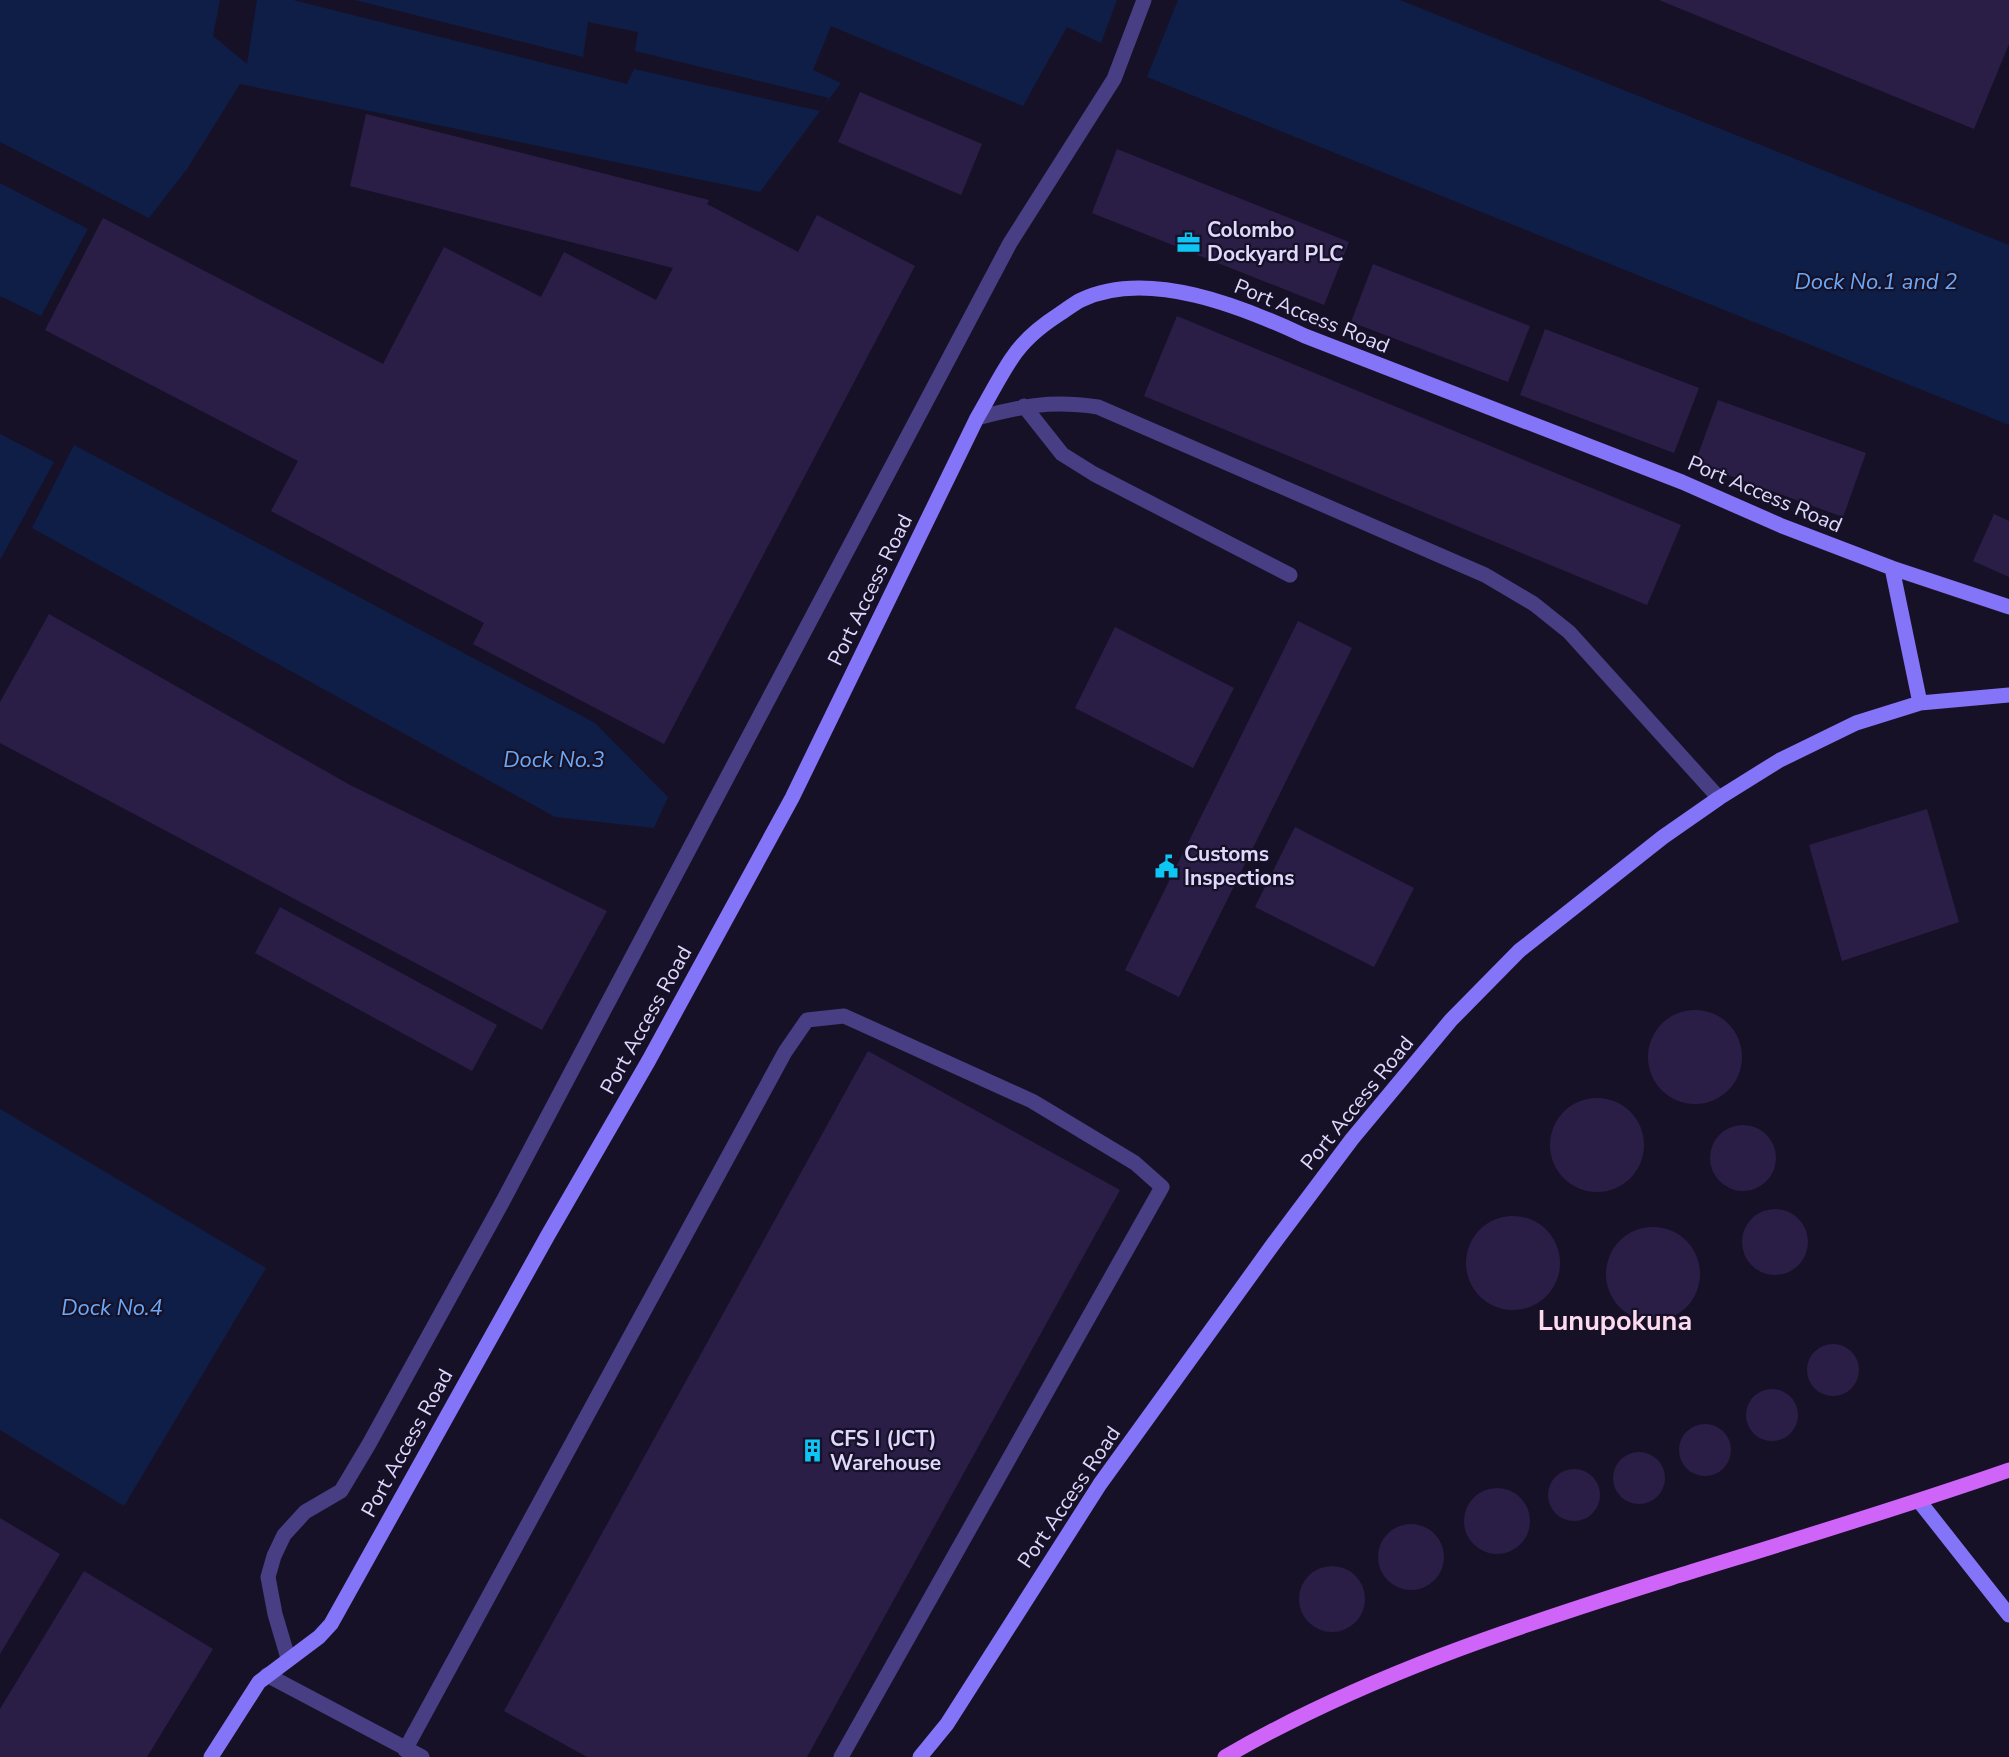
<svg xmlns="http://www.w3.org/2000/svg" width="2009" height="1757" viewBox="0 0 2009 1757" font-family="'Nunito Sans',sans-serif">
<rect width="100%" height="100%" fill="#171127"/>
<!-- water -->
<path fill="#0f1e47" d="M0,0H1117L1101,43L1067,27L1023,106L831,26L813,70L841,83L760,192L240,84L187,169L149,218L0,142Z
M1178,0H1400L2009,245V425L1147,77Z
M0,183L88,229L41,316L0,296Z
M0,434L54,462L0,560Z
M74,445L595,723L668,797L654,828L555,817L32,528Z
M0,1109L266,1268L124,1506L0,1430Z"/>
<!-- pier -->
<path fill="#171127" d="M220,0H257L247,64L213,36Z
M293,0H355L583,57L588,22L638,32L635,51L829,98L820,111L634,69L627,84Z"/>
<!-- building -->
<path fill="#2a1e47" d="M1659,0H2009V44L1974,129Z
M860,92L982,144L961,195L838,142Z
M366,114L709,200L707,204L798,252L817,215L915,266L664,744L473,644L484,623L271,511L298,461L45,330L103,218L383,364L444,247L541,297L564,252L656,300L673,268L350,186Z
M1117,149L1349,242L1324,305L1092,213Z
M1373,264L1530,326L1508,382L1351,322Z
M1177,316L1681,525L1647,605L1144,396Z
M1545,329L1699,388L1674,453L1520,395Z
M1718,400L1866,453L1843,517L1695,463Z
M1994,514L2009,521V577L1973,561Z
M49,614L350,785L607,911L542,1030L0,743V702Z
M1298,621L1352,648L1179,997L1125,970Z
M1115,627L1234,688L1193,768L1075,708Z
M1927,809L1959,922L1842,961L1809,845Z
M1295,827L1414,888L1374,967L1255,907Z
M280,907L497,1025L472,1071L255,953Z
M1648 1057a47 47 0 1 1 94 0a47 47 0 1 1-94 0Z
M868,1051L1120,1190L807,1757H587L504,1711Z
M1550 1145a47 47 0 1 1 94 0a47 47 0 1 1-94 0Z
M1710 1158a33 33 0 1 1 66 0a33 33 0 1 1-66 0Z
M1742 1242a33 33 0 1 1 66 0a33 33 0 1 1-66 0Z
M1466 1263a47 47 0 1 1 94 0a47 47 0 1 1-94 0Z
M1606 1274a47 47 0 1 1 94 0a47 47 0 1 1-94 0Z
M1807 1370a26 26 0 1 1 52 0a26 26 0 1 1-52 0Z
M1746 1415a26 26 0 1 1 52 0a26 26 0 1 1-52 0Z
M1679 1450a26 26 0 1 1 52 0a26 26 0 1 1-52 0Z
M1613 1478a26 26 0 1 1 52 0a26 26 0 1 1-52 0Z
M1548 1495a26 26 0 1 1 52 0a26 26 0 1 1-52 0Z
M1464 1521a33 33 0 1 1 66 0a33 33 0 1 1-66 0Z
M0,1518L60,1554L0,1654Z
M1378 1557a33 33 0 1 1 66 0a33 33 0 1 1-66 0Z
M1299 1599a33 33 0 1 1 66 0a33 33 0 1 1-66 0Z
M84,1571L213,1649L147,1757H0V1709Z"/>
<g fill="none" stroke-linecap="round" stroke-linejoin="round">
<!-- lane -->
<path stroke="#473e83" stroke-width="15" d="M1024,406L1062,454L1094,474L1290,575
M977,418C1024,406 1049,400 1098,407L1485,575L1534,604L1569,632L1719,798
M288,1658L275,1614L268,1577L274,1556L284,1535L305,1512L341,1491L369,1444L504,1199L1010,243L1114,79L1144,0
M267,1675L422,1757
M405,1750L785,1052L807,1020L844,1016L1032,1101L1135,1163L1162,1187L841,1757"/>
<!-- secondary -->
<path stroke="#8474f8" stroke-width="15" d="M1892,568L1920,703
M1919,1501L2009,1615
M211,1757L259,1682L319,1637L331,1624L548,1235L649,1060L792,798L977,418C989,398 999,377 1012,358C1023,341 1041,326 1058,315C1066,310 1073,304 1081,300C1148,268 1243,307 1305,336L1682,482L1782,526L1892,568L2009,607
M920,1757L947,1724L1100,1484L1274,1243L1352,1139L1451,1020L1519,951L1663,837L1719,798L1780,760L1856,723L1920,703L2009,695"/>
<!-- primary -->
<path stroke="#cf65f8" stroke-width="15" d="M1225,1757C1364,1676 1518,1626 1671,1578C1784,1543 1897,1509 2009,1470"/>
</g>
<!-- icons -->
<defs>
<symbol id="office-bare" viewBox="-9 -9 18 18"><path d="M-6-3h4V-5.5h4V-3h4V5H-6ZM-1-4.5V-3h2v-1.5ZM-6 0V1H6V0Z" fill="#0ec6f4" stroke="#171127" stroke-width="2.5" paint-order="stroke"/></symbol>
<symbol id="civic-bare" viewBox="-9 -9 18 18"><path d="M-.6-6.5H3V-4.5H.6V-3L4-1V1h2V6H-6V1h2V-1L-.6-3ZM-1.2 2.5V6h2.4V2.5Z" fill="#0ec6f4" stroke="#171127" stroke-width="2.5" paint-order="stroke"/></symbol>
<symbol id="building-bare" viewBox="-9 -9 18 18"><path d="M-4-6H4V6H1V3H-1V6H-4ZM-2.5-4.3h1.7v1.8h-1.7ZM.8-4.3h1.7v1.8H.8ZM-2.5-1h1.7V.8h-1.7ZM.8-1h1.7V.8H.8Z" fill="#0ec6f4" stroke="#171127" stroke-width="2.5" paint-order="stroke"/></symbol>
</defs>
<g fill-rule="evenodd">
<use href="#office-bare" x="1172" y="226" width="33" height="33"/>
<use href="#civic-bare" x="1150" y="850" width="33" height="33"/>
<use href="#building-bare" x="796" y="1434" width="33" height="33"/>
</g>
<g text-anchor="middle" stroke-width="4.5" stroke-linejoin="round" paint-order="stroke">
<!-- poi labels -->
<g font-size="21" font-weight="bold" fill="#e0d8fd" stroke="#171127" text-anchor="start">
<text x="1207" y="237">Colombo<tspan x="1207" dy="24">Dockyard PLC</tspan></text>
<text x="1184" y="861">Customs<tspan x="1184" dy="24">Inspections</tspan></text>
<text x="830" y="1446">CFS I (JCT)<tspan x="830" dy="24">Warehouse</tspan></text>
</g>
<!-- street labels -->
<g font-size="21" fill="#e0d8fd" stroke="#171127">
<text transform="translate(1312 316) rotate(22)" y="7">Port Access Road</text>
<text transform="translate(1765 494) rotate(23)" y="7">Port Access Road</text>
<text transform="translate(870 590) rotate(-64)" y="7">Port Access Road</text>
<text transform="translate(646 1020) rotate(-61)" y="7">Port Access Road</text>
<text transform="translate(1357 1103) rotate(-51)" y="7">Port Access Road</text>
<text transform="translate(407 1443) rotate(-61)" y="7">Port Access Road</text>
<text transform="translate(1069 1497) rotate(-56)" y="7">Port Access Road</text>
</g>
<!-- water labels -->
<g font-size="22" font-style="italic" fill="#6ba9f8" stroke="#171127">
<text x="1876" y="289">Dock No.1 and 2</text>
<text x="554" y="767">Dock No.3</text>
<text x="112" y="1315">Dock No.4</text>
</g>
<!-- district labels -->
<g font-size="27" font-weight="bold" fill="#fddaed" stroke="#171127">
<text x="1615" y="1330">Lunupokuna</text>
</g>
</g>
</svg>
